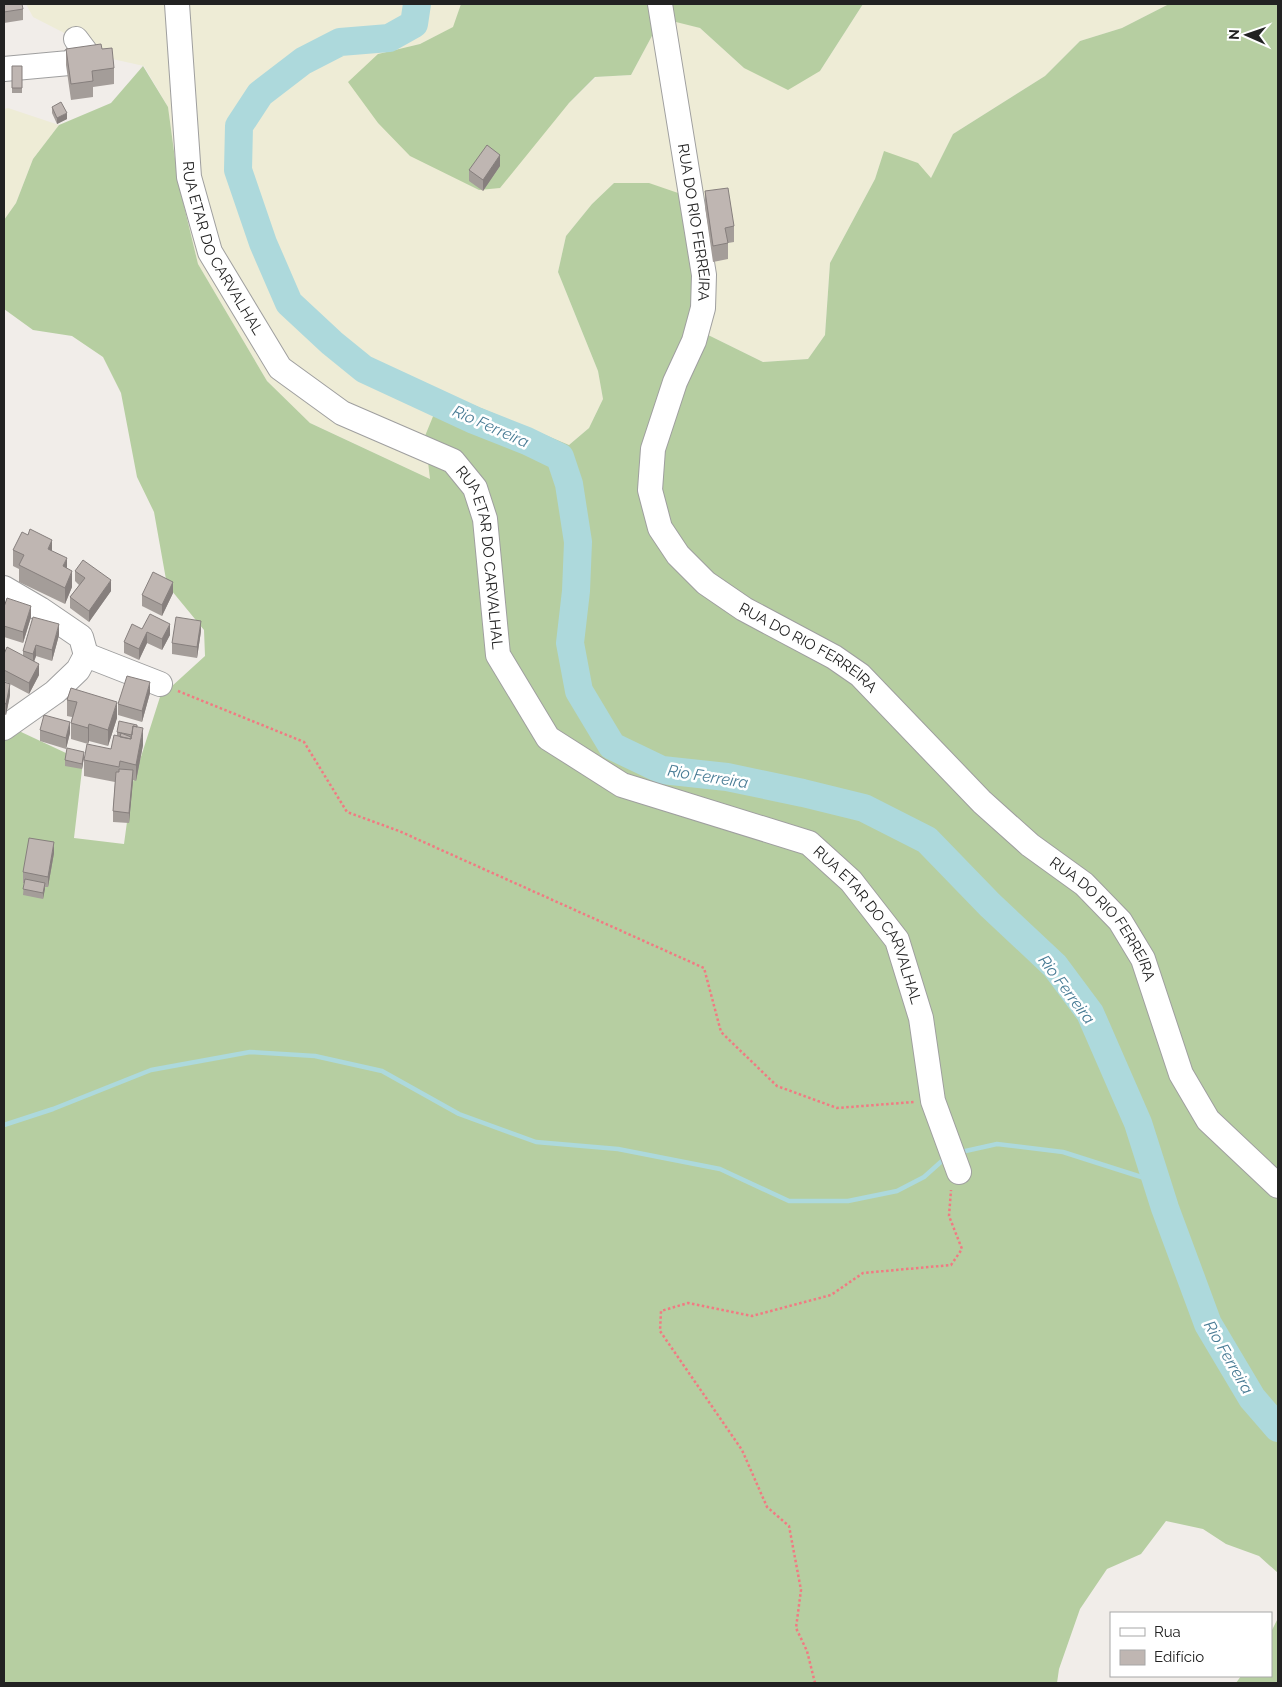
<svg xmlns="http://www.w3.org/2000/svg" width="1282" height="1687" viewBox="0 0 1282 1687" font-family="Raleway,sans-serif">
<rect width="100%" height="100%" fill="#f1ede9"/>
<!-- farmland -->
<path fill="#eeecd6" d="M26,4H461L454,27L420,44L378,54L376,119L378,123L463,181L479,190L596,77L631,75L653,34L677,21L700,28L744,68L820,71L863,4H1169L1122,28L1080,41L1045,76L953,134L931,178L884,152L875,179L830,263L825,335L808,359L763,362L700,331L614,183L592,204L566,236L558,272L598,371L603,399L589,428L569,445L443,392L430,479L310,423L267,381L198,264L178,181L168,107L144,66L99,56L82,42L33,17Z
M8,108L59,125L33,159L16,203L4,220V109Z"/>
<!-- forest -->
<path fill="#b6cea1" d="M461,4H863L820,71L788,90L744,68L700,28L676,22L653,34L631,75L595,77L569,103L500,188L479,190L410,156L378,123L348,82L378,54L420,44L453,27Z
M1169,4H1278V1573L1259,1556L1226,1544L1203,1529L1166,1521L1141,1554L1107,1569L1080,1609L1059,1669L1057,1683H4V738L19,731L83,761L74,838L124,844L132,785L160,697L205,656L204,630L167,585L154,512L137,477L121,393L103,357L72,336L33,330L4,309V220L16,203L33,159L59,125L111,103L143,66L168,107L178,181L198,264L267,381L310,423L430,479L425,436L443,392L569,445L589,428L603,399L598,371L558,272L566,236L592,204L614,183H649L681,194L690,244L700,331L763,362L808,359L825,335L830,263L875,179L884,151L918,163L931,178L953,134L1045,76L1080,41L1122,28Z
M1278,1618V1683H1236L1241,1676H1271V1632Z"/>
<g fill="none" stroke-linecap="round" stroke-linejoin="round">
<!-- stream -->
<path stroke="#add9dc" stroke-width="4.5" d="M4,1125L53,1109L151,1070L250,1052L315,1056L382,1071L459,1114L536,1142L618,1149L720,1169L789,1201H848L897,1191L924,1177L943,1160
M961,1152L997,1144L1063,1152L1157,1182"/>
<!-- river -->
<path stroke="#add9dc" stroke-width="28" d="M417,4L414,24L389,38L340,42L303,61L260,94L239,126L238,170L263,243L289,303L332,343L364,369L474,420L527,441L560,457L569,484L578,542L576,591L570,643L579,691L612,746L662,770L727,777L803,793L864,808L927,840L990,905L1055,966L1090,1013L1138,1123L1165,1208L1208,1324L1252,1398L1278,1428"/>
<defs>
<g id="minor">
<path id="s1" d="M177,4L189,177L210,252L280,368L342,413L453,461L475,488L485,519L498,655L548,738L622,785L809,843L851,881L897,940L921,1018L933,1101L959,1172"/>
<path id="s2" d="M660,4L704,275L703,308L694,341L675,382L653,449L650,490L660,528L678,555L706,583L744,609L834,657L860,675L982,802L1030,845L1084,884L1120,921L1143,959L1181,1074L1208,1120L1278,1186"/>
<path d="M4,69L69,63L85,51L76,39"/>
<path d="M4,588L40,609L81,637L86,655"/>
<path d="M86,655L160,684"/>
<path d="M4,728L55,692L78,670L86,655"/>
</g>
</defs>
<!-- minor casing -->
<use href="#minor" stroke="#9f9f9f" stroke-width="26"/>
<!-- path -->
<path stroke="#f17a82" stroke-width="2.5" stroke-dasharray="2.5 2.5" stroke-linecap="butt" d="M178,691L304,742L347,812L399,831L704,968L721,1032L777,1086L837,1108L914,1102
M815,1683L807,1651L796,1628L801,1590L789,1526L767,1507L742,1450L660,1331L661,1311L688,1303L752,1316L831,1295L863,1273L951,1265L962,1249L949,1216L951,1190"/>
<!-- minor -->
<use href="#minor" stroke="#fff" stroke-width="24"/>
</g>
<!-- wall -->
<path fill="#a49d99" d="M4,4L23,9V20L4,23Z
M66,49H102L114,68V84L93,87V97L71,100L66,65Z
M12,66H22V93H12Z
M52,107L67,119L57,124L52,113Z
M500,166L483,191L469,181V170Z
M705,191L734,226V242L728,243V259L713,262L705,207Z
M13,550L52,551L67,568L72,587L65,604L19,582V569L13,566Z
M75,571L111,591L89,622L70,608V597L79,585L75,581Z
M173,593L162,616L142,606V595Z
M4,607L31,617L23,643L4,637Z
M142,629L170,635L162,650L147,643L139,660L124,653V642Z
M201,631L197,658L172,654V643Z
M59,635L52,661L36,656L34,662L39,675L29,694L10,684V695L6,715L4,714V682L10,684L4,681V654L23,656V651Z
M71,688L117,718L108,746L89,741L88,744L71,739V723L72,717L67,716V700Z
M150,693L142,722L118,715V704Z
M137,727L143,745L136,781L133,780L129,823L113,822V811L115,782L84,776V760L111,749L117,736V732Z
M40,730L70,733L66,749L40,741Z
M84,757L82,769L65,766V760Z
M54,853L48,887H45L43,899L23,895L24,883H23V872Z"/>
<!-- shaded-wall -->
<path fill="#867f7d" d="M67,113V119L57,124V118Z
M500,155V166L483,191V180Z
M52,540V556L48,549Z
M67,558V574L63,566Z
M72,571V587L65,604V588Z
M111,580V591L89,622V611Z
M173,582V593L162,616V605Z
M31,606V617L23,643V632Z
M201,621V631L197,658V647Z
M59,624V635L52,661V650Z
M170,624V635L162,650V639Z
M147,632V643L139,660V649Z
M36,645V656L33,664V654Z
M39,664V675L29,694V683Z
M150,682V693L142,722V711Z
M10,684V695L6,715V704Z
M117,702V718L108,746V730Z
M70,722V733L66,749V738Z
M89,724V741L88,744V728Z
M143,728V745L136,781V765Z
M84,752V757L82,769V764Z
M133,770V781L129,823V813Z
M54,842V853L48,887V877Z
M45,883V889L43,899V893Z"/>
<!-- building -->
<path fill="#bfb6b2" stroke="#867f7d" d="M4,4H22L23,9L4,12Z
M101,44L102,49L112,48L114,68L92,71L93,81L71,84L66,49Z
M12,66H22V88H12Z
M61,102L67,113L57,118L52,107Z
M487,145L500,155L483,180L469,170Z
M728,188L734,226L725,228L728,243L713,246L705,191Z
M30,529L52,540L48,549L67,558L63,566L72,571L65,588L19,565L24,555L13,550L22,532L28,535Z
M83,560L111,580L89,611L70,597L85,578L75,571Z
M153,572L173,582L162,605L142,595Z
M7,598L31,606L23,632L4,626V607Z
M150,614L170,624L162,639L147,632L139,649L124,642L132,624L142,629Z
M33,617L59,624L52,650L36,645L33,654L23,651Z
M176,617L201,621L197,647L172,643Z
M7,647L39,664L29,683L4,670V654Z
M127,676L150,682L142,711L118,704Z
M4,682L10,684L6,704L4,703Z
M71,688L117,702L108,730L89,724L88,728L71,723L77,702L67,700Z
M44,715L70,722L66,738L40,730Z
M119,721L137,725V727L133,726L132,735L117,732Z
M133,726L143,728L136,765L120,761L119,767L84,760L87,744L111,749L114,735L131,739Z
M121,733L131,737V739L120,737Z
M67,748L84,752L82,764L65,760Z
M119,769L133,770L129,813L113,811L116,772H119Z
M29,838L54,842L48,877L23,872Z
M25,879L45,883L43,893L23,889Z"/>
<g text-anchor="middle" stroke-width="5" stroke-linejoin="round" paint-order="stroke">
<!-- street labels -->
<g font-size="15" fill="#222" stroke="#fff">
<text dy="5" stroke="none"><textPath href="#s2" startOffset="221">RUA DO RIO FERREIRA</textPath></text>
<text dy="5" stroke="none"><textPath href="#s1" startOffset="252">RUA ETAR DO CARVALHAL</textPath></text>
<text dy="5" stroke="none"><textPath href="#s1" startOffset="688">RUA ETAR DO CARVALHAL</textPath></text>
<text dy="5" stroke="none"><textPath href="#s2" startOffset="731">RUA DO RIO FERREIRA</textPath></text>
<text dy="5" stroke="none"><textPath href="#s2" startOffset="1136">RUA DO RIO FERREIRA</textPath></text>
<text dy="5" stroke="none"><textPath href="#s1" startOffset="1272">RUA ETAR DO CARVALHAL</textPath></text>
</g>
<!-- water labels -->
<g font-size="16" font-style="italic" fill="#497c95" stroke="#fff">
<text transform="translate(491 426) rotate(24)" y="6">Rio Ferreira</text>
<text transform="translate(708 776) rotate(9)" y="6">Rio Ferreira</text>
<text transform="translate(1067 989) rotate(53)" y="6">Rio Ferreira</text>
<text transform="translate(1229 1357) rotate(60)" y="6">Rio Ferreira</text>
</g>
</g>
<!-- border -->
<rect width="1282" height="1687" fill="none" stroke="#222222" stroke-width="10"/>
<!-- legend -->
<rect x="1110" y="1612" width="162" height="65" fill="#ffffff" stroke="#a7a7a7"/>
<rect x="1120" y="1628" width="25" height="8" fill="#ffffff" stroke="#a7a7a7"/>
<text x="1154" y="1637" font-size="15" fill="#222222">Rua</text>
<rect x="1120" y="1650" width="25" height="15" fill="#bfb6b2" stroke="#a7a7a7"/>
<text x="1154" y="1662" font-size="15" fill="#222222">Edifício</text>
<!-- north arrow -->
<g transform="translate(1247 35) rotate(272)" stroke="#ffffff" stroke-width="4" paint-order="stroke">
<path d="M0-4L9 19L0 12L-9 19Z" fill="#222222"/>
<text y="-8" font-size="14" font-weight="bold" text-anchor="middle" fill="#222222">N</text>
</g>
</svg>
